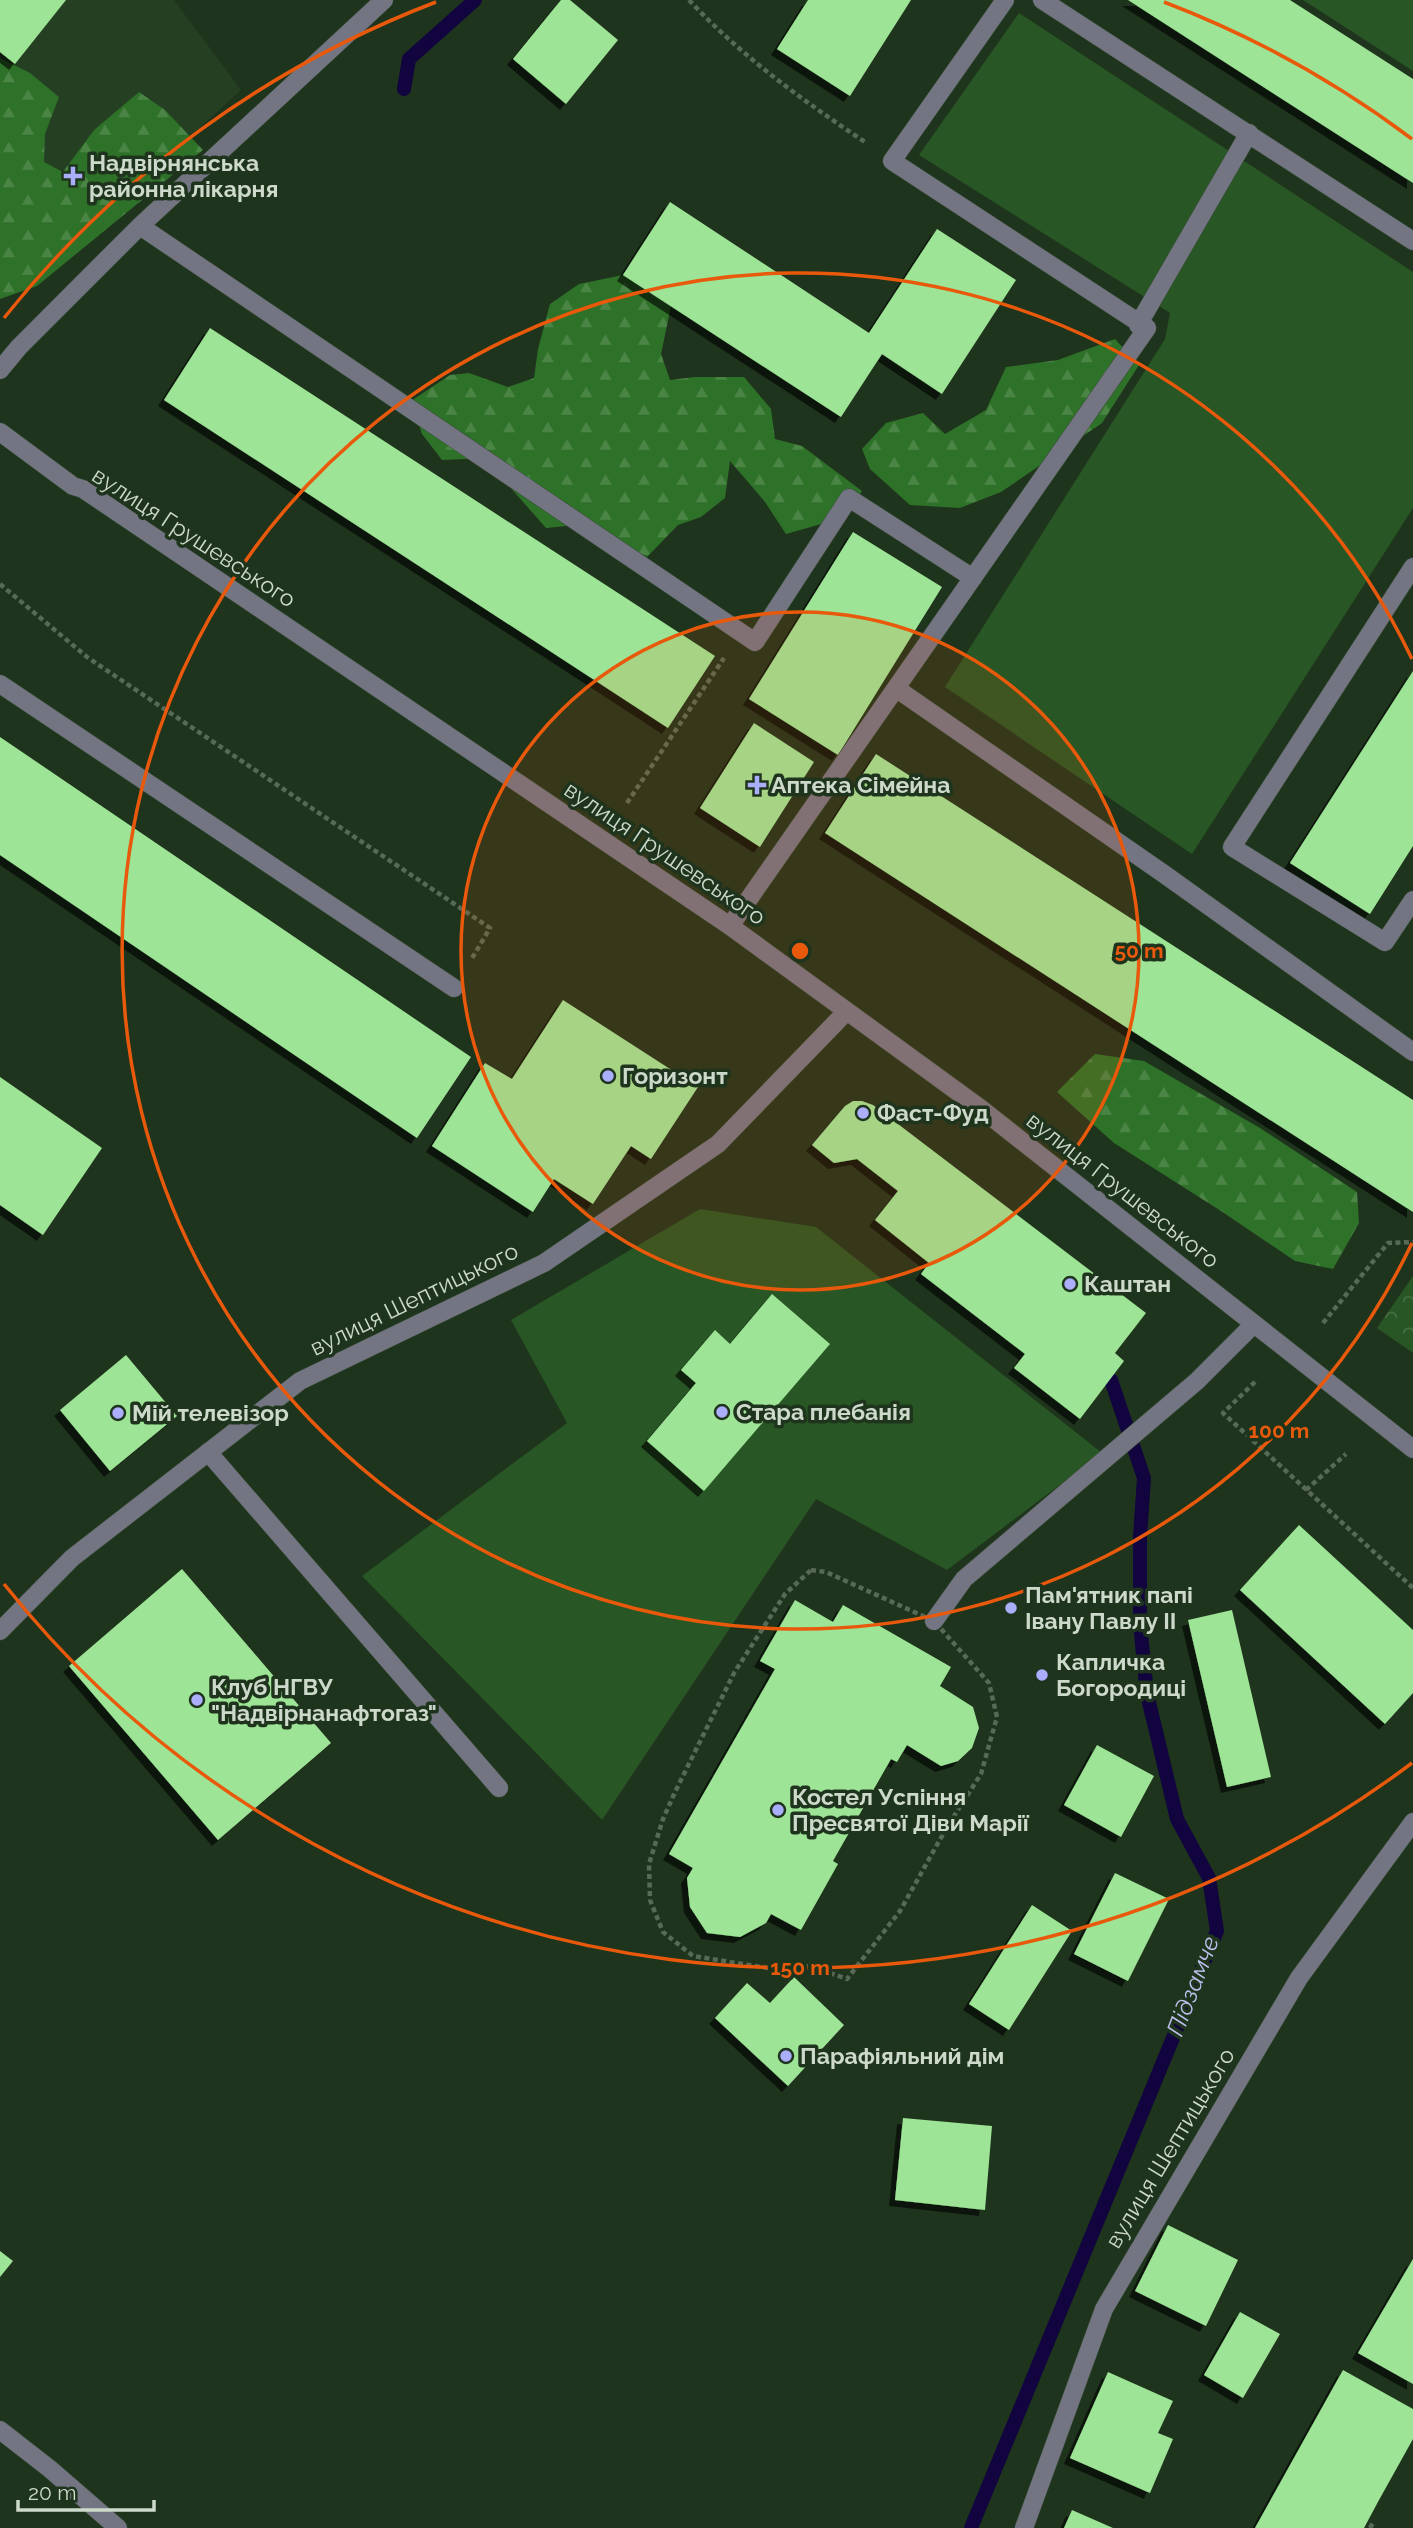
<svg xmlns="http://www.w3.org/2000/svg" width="1413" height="2528" viewBox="0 0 1413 2528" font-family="Raleway,sans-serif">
<defs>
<pattern id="forest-firs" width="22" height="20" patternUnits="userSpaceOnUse" patternTransform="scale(1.75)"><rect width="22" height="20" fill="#2e7128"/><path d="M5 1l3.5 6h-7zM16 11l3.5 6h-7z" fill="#4b8546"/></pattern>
<pattern id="park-crowns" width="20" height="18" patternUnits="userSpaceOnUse" patternTransform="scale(1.75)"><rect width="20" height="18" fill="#285624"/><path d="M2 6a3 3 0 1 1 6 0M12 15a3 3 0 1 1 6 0" fill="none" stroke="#466e42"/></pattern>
<filter id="shadow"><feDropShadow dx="-6" dy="6" stdDeviation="0" flood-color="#0009"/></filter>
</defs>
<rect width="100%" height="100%" fill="#1f341d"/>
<!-- built -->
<path fill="#253f23" d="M0,0H174L241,90L52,261L0,283Z"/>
<!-- grass -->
<path fill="#285624" d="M1303,0H1413V71Z
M1019,13L1413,272V508L1192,854L945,687L1165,339L1170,313L919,155Z
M700,1209L816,1227L1102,1453L947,1570L816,1499L602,1820L362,1576L567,1423L511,1320Z"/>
<!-- forest -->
<path fill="url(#forest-firs)" d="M0,58L30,73L59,97L45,134L44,162L63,172L94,130L139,92L165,110L203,150L37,286L0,299Z
M623,275L671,306L661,354L670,380L695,377H744L771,409L775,439L802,446L862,491L846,517L786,534L765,502L730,461L725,498L701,517L678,525L647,557L587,524L546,528L509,486L489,458L442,460L422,434L411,401L450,375L469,373L508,387L534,378L538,349L550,304L579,284Z
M1115,339L1139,365L1102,423L1001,492L960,508L910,505L870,469L862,449L886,423L923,413L945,434L986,410L1006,367L1058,360Z
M1095,1054L1144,1061L1260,1128L1357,1192L1359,1223L1333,1269L1295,1261L1221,1211L1114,1143L1057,1092Z"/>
<!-- park -->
<path fill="url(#park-crowns)" d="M1413,1276V1353L1377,1328Z"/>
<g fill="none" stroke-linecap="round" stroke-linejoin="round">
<!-- stream -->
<path stroke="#11043f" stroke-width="14" d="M404,89L409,59L475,0
M971,2528L1217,1931L1209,1878L1177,1819L1147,1694L1140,1624V1537L1144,1478L1111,1380"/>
</g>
<!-- building -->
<path fill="#9ee496" filter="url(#shadow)" d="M0,0H66L15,64L0,52Z
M561,0H570L618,40L566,104L513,59Z
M808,0H911L850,96L777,49Z
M1128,0H1290L1413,79V183Z
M670,202L869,333L937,229L1016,280L942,394L882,354L841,417L623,275Z
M210,328L715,656L668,728L164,400Z
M853,532L942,587L838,755L749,699Z
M1413,671V846L1370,914L1290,863Z
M754,723L814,762L760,847L700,808Z
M0,737L471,1057L417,1138L0,855Z
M876,754L1413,1100V1212L825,833Z
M563,1000L698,1087L651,1159L631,1146L593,1204L554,1179L533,1212L432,1146L485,1063L512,1079Z
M0,1077L102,1148L43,1235L0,1205Z
M853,1101H862L873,1105L1146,1313L1115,1353L1124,1361L1080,1419L1014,1368L1025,1354L921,1274L929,1263L875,1220L898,1191L857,1159L834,1163L812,1145L845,1106Z
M772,1294L830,1344L704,1491L647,1441L696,1383L681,1370L715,1330L730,1344Z
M126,1355L177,1416L110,1471L60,1410Z
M1299,1525L1413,1630V1693L1385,1724L1240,1590Z
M182,1569L331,1743L218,1840L69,1666Z
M795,1600L833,1622L843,1605L951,1667L940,1686L973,1707L979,1728L972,1748L958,1761L941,1766L907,1745L897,1762L891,1759L833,1861L838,1864L801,1930L771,1914L766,1923L740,1937L707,1933L690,1907L687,1878L693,1868L669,1854L775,1669L760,1661Z
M1232,1610L1271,1777L1227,1787L1188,1620Z
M1097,1745L1154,1776L1121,1837L1064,1805Z
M1115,1873L1169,1899L1128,1981L1074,1954Z
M1032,1905L1072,1931L1009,2030L969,2004Z
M794,1977L844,2025L788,2086L715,2018L747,1983L770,2003Z
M903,2118L992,2126L985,2210L895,2200Z
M1168,2225L1238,2260L1206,2326L1135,2291Z
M0,2251L13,2261L0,2277Z
M1413,2259V2384L1358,2353Z
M1240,2312L1280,2334L1243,2398L1204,2375Z
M1343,2370L1413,2409V2439L1379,2500L1364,2528H1255Z
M1108,2372L1173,2401L1158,2433L1173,2439L1150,2493L1070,2458Z
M1072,2510L1113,2528H1064Z"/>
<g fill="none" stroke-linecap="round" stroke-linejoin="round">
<defs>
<path id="minor" d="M1042,0L1413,241
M140,226L755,642L849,498L973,578
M1138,325L1249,133
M0,370L19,347L140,226L384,0
M0,432L73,486L83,489L730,926L980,1108L1413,1449
M1413,567L1232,847L1385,942L1413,900
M0,684L454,988
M897,689L1164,874L1413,1052
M730,926L1147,328L892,161L1005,0
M208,1452L499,1788
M934,1621L964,1579L1197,1381L1254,1324
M0,1631L72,1558L300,1381L544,1263L718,1144L847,1011
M0,2430L50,2469L118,2528
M1024,2528L1104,2309L1299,1978L1413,1822"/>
</defs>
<!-- minor casing -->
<use href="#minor" stroke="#3b4f39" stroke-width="19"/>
<!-- path -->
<path stroke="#586a56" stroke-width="4.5" stroke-dasharray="5 3.5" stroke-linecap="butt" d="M689,0C741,56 802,100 865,142
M0,584L87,657L490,928L471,960
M627,803L724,658
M1323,1323L1388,1243L1413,1242
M1255,1382L1223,1413L1413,1588
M1306,1490L1346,1454
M811,1570L826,1572L934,1621L989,1683L997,1717L981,1774L947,1827L900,1911L847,1979L810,1966L774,1969L693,1956L663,1932L650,1900L649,1864L663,1819L675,1792L734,1673L785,1594Z
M1370,2528L1374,2521"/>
<!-- minor -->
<use href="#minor" stroke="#737583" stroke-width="18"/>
</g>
<!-- distance rings -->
<circle cx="800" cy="951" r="339" fill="#e8590c" fill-opacity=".12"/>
<g fill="none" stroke="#e8590c" stroke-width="3.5">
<circle cx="800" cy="951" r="339"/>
<path d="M1412 1243A678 678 0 1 1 1412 659"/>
<path d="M1412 1763A1017 1017 0 0 1 4 1584M4 318A1017 1017 0 0 1 436 2M1164 2A1017 1017 0 0 1 1412 139"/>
</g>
<!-- markers -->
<g fill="#abaffb" stroke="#1f341d" stroke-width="2.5">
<path d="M69.5 165.5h7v7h7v7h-7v7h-7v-7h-7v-7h7z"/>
<path d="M753.5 774.5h7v7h7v7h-7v7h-7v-7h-7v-7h7z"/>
<circle cx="608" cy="1076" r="7"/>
<circle cx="863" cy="1113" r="7"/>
<circle cx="1070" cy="1284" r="7"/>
<circle cx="722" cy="1412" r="7"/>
<circle cx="118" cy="1413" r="7"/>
<circle cx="1011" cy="1608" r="7"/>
<circle cx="1042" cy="1675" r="7"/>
<circle cx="197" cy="1700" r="7"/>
<circle cx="778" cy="1810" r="7"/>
<circle cx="786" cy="2056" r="7"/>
</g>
<g text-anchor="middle" stroke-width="7" stroke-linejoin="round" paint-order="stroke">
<!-- poi labels -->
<g font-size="23" font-weight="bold" fill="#cddacb" stroke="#1f341d" text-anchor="start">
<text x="89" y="171">Надвірнянська<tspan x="89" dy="26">районна лікарня</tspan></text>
<text x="771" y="793">Аптека Сімейна</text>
<text x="622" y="1084">Горизонт</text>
<text x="877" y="1121">Фаст-Фуд</text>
<text x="1084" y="1292">Каштан</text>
<text x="736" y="1420">Стара плебанія</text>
<text x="132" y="1421">Мій телевізор</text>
<text x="1025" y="1603">Пам'ятник папі<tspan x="1025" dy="26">Івану Павлу ІІ</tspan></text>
<text x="1056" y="1670">Капличка<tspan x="1056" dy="26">Богородиці</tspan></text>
<text x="211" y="1695">Клуб НГВУ<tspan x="211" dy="26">"Надвірнанафтогаз"</tspan></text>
<text x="792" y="1805">Костел Успіння<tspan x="792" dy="26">Пресвятої Діви Марії</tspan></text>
<text x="800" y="2064">Парафіяльний дім</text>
</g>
<!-- street labels -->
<g font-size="23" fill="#cddacb" stroke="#1f341d">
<text transform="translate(194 537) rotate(33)" y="8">вулиця Грушевського</text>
<text transform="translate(665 853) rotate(34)" y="8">вулиця Грушевського</text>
<text transform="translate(1123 1190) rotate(38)" y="8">вулиця Грушевського</text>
<text transform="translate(414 1299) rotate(-26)" y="8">вулиця Шептицького</text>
<text transform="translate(1170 2148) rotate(-59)" y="8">вулиця Шептицького</text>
</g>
<!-- water labels -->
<g font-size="24" font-style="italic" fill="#bbbfeb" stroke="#1f341d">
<text transform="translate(1193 1986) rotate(-69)" y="8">Підзамче</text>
</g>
</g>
<circle cx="800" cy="951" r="10" fill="#e8590c" stroke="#1f341d" stroke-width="3.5"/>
<g font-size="21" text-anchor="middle" font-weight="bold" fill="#e8590c" stroke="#1f341d" stroke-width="7" stroke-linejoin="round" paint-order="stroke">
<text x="1139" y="958">50 m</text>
<text x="1279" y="1438">100 m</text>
<text x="800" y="1975">150 m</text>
</g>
<!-- scale -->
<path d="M18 2500v10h136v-10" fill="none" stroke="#cddacb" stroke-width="3.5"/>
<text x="28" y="2500" font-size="21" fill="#cddacb" stroke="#1f341d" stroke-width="5" paint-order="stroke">20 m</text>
</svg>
